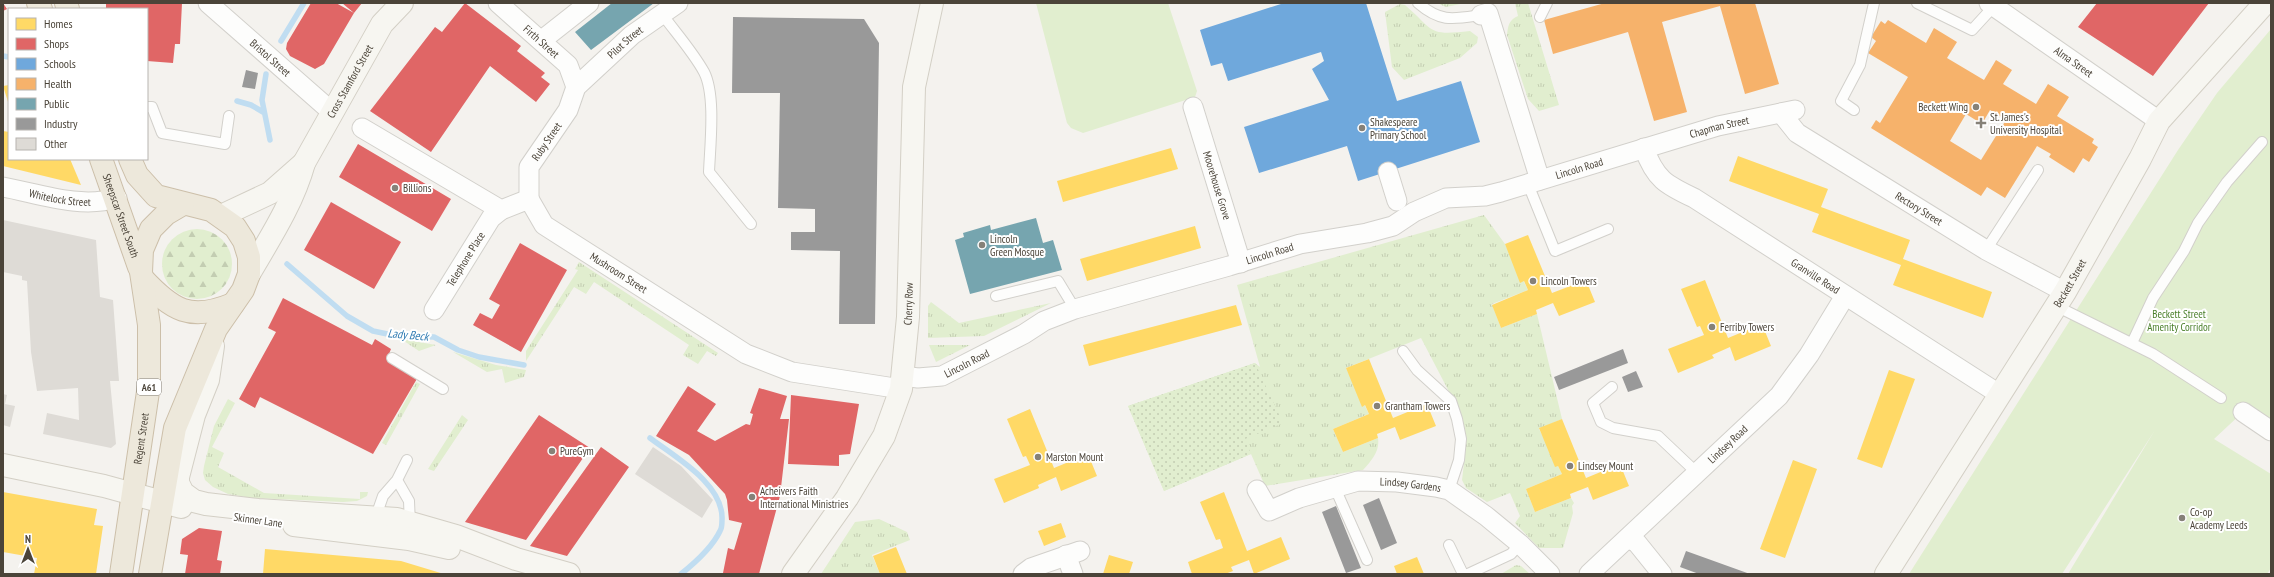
<svg xmlns="http://www.w3.org/2000/svg" width="2274" height="577" viewBox="0 0 2274 577" font-family="'PT Sans Narrow',sans-serif">
<defs>
<pattern id="grass-tufts" width="24" height="20" patternUnits="userSpaceOnUse"><rect width="24" height="20" fill="#e1eecf"/><path d="M3 7l-1-3M5 7V3M7 7l1-3M15 17l-1-3M17 17v-4M19 17l1-3" fill="none" stroke="#c3cdb2"/></pattern>
<pattern id="forest-firs" width="22" height="20" patternUnits="userSpaceOnUse"><rect width="22" height="20" fill="#e1eecf"/><path d="M5 1l3.5 6h-7zM16 11l3.5 6h-7z" fill="#c3cdb2"/></pattern>
<pattern id="park-dots" width="8" height="8" patternUnits="userSpaceOnUse"><rect width="8" height="8" fill="#e1eecf"/><path d="M2 2h.1M6 6h.1" fill="none" stroke="#c3cdb2" stroke-width="1.8" stroke-linecap="round"/></pattern>
</defs>
<rect width="100%" height="100%" fill="#f4f2ee"/>
<!-- grass -->
<path fill="url(#grass-tufts)" d="M1437,3H1465L1446,7Z
M1515,3H1528L1559,105L1539,111L1528,99L1507,35C1508,25 1509,20 1518,16Z
M1400,4L1405,5C1435,31 1427,36 1470,31L1478,37L1477,43L1460,58L1404,80L1392,67L1385,12Z
M1484,215L1505,244L1528,290L1492,304L1501,328L1537,314L1562,419L1539,429L1562,474L1526,489L1535,512L1571,498L1574,503L1572,506L1573,513L1563,548H1539L1515,523L1520,516L1510,493L1487,502L1466,488L1462,480L1466,446L1465,430L1457,407L1421,338L1346,368L1369,414L1333,429L1343,452L1378,438C1380,451 1372,460 1363,470L1265,486L1251,454L1164,491L1128,406L1255,363L1260,367L1237,285Z
M579,262L718,353L716,356L707,351L698,364L683,355L689,345L594,282L586,294L574,287L526,361V351L578,270L575,269Z
M931,302L959,323L1051,303L984,336L928,338V306Z
M401,339L436,345L419,351Z
M929,345H970L936,362Z
M453,352L496,365L526,370L524,377L505,383L502,369L487,372Z
M416,382L420,384L386,445L382,443Z
M228,399L235,403L212,447L224,453L218,467L264,493L360,499V492H368L367,496L357,501L343,502L252,498L228,494L213,487L205,480L203,473L204,466L214,426Z
M462,415L468,420L434,471L428,469Z
M879,519L907,532L910,540L872,555L880,574H821L855,522Z
M1516,565L1521,566L1530,574H1501Z"/>
<!-- forest -->
<path fill="url(#forest-firs)" d="M162 264a35 35 0 1 1 70 0a35 35 0 1 1-70 0Z"/>
<!-- park -->
<path fill="url(#park-dots)" d="M1255,363L1283,423L1245,439L1251,454L1164,491L1128,406Z"/>
<!-- garden -->
<path fill="#e1eecf" d="M1036,3H1168L1197,91L1195,97L1083,133L1071,128L1067,123Z
M2271,29V423L2243,412L2214,439L2271,474V568L2267,574H2068L2155,430L2062,574H1909L2178,150L2217,93Z"/>
<!-- homes -->
<path fill="#ffd966" d="M9,85V105L3,86Z
M3,131L9,132V159H70L81,185L3,166Z
M1171,148L1178,169L1063,202L1057,181Z
M1738,156L1828,189L1821,207L1910,240L1903,259L1992,292L1983,318L1893,285L1901,265L1812,232L1819,214L1729,181Z
M1195,226L1201,248L1087,281L1080,259Z
M1528,235L1552,293L1586,280L1595,302L1559,316L1553,303L1536,310L1537,314L1501,328L1492,305L1528,290L1524,281L1520,283L1505,244Z
M1705,280L1728,338L1762,324L1771,346L1735,361L1730,347L1712,355L1714,358L1678,373L1668,349L1704,335L1700,326L1697,327L1681,289Z
M1236,305L1242,325L1089,366L1083,345Z
M1369,359L1393,418L1427,404L1436,426L1400,440L1395,427L1377,434L1378,438L1343,452L1333,429L1369,414L1365,405L1362,407L1346,368Z
M1889,370L1915,379L1882,468L1857,459Z
M1030,409L1054,468L1088,454L1097,476L1061,491L1056,477L1038,485L1039,488L1004,503L994,479L1030,465L1026,456L1023,457L1007,419Z
M1562,419L1586,478L1620,464L1629,486L1593,500L1588,487L1570,494L1571,498L1535,512L1526,489L1562,474L1558,466L1555,467L1539,428Z
M1793,460L1817,469L1785,558L1760,549Z
M3,492L97,509L94,525L103,526L96,574H34L37,558L3,552Z
M1224,492L1247,551L1281,537L1290,559L1254,574L1249,560L1231,567L1233,571L1225,574H1192L1188,562L1223,548L1220,539L1216,540L1200,502Z
M1061,523L1066,537L1044,546L1038,531Z
M896,547L907,574H880L873,556Z
M265,549L401,561L444,574H263Z
M1109,555L1133,562L1129,574H1103Z
M1417,557L1424,574H1397L1394,566Z"/>
<!-- shops -->
<path fill="#e06666" d="M3,3L7,9L3,11Z
M106,3H182L180,44H175L173,63L147,61V9H106Z
M311,3H336L354,13L324,64L315,69L290,56L286,49L287,43Z
M342,3H362L354,13Z
M465,3L521,46L517,51L545,73L541,77L550,84L536,102L490,66L431,152L370,111L435,27L442,32Z
M2097,3H2209L2153,76L2078,27Z
M358,144L451,199L432,231L339,177Z
M331,202L401,242L374,289L304,250Z
M520,243L567,270L521,352L473,325L480,313L492,319L500,305L489,299Z
M283,298L372,345L375,339L391,349L387,359L418,377L373,454L260,397L255,408L239,399L276,332L268,328Z
M688,386L716,404L697,431L715,441L746,424L750,425L753,414L750,413L759,388L787,396L780,419H789L780,496L759,574L723,573L728,548L734,550L742,523L729,520L727,500L725,494L689,455L656,436Z
M791,395L859,404L850,454L839,455V466L788,464Z
M539,415L590,448L526,540L465,522Z
M601,447L629,467L567,556L530,546Z
M199,528L222,531L217,560L222,561L220,574H185L188,555L180,554L182,539Z"/>
<!-- schools -->
<path fill="#6fa8dc" d="M1284,3H1366L1397,101L1461,81L1480,142L1358,181L1347,146L1259,173L1244,127L1329,100L1312,69L1324,61L1321,52L1228,81L1222,63L1211,66L1200,30Z"/>
<!-- health -->
<path fill="#f6b26b" fill-rule="evenodd" d="M1605,3H1755L1779,84L1745,94L1720,6L1662,22L1687,112L1654,121L1628,32L1553,54L1544,20Z
M1888,20L1926,43L1934,28L1957,42L1947,58L1984,80L1996,60L2012,70L2003,84L2036,104L2048,84L2069,97L2057,116L2094,139L2092,143L2098,147L2089,162L2083,158L2074,173L2049,157L2051,154L2037,146L2005,198L1987,187L1981,196L1871,128L1876,120L1880,123L1908,77L1868,53L1876,41L1871,37L1881,21L1885,24ZM1990,110L2006,120L1981,160L1950,141L1966,114L1982,124Z"/>
<!-- public -->
<path fill="#76a5af" d="M612,3H654L591,50L575,32Z
M1036,218L1043,243L1053,240L1062,270L970,294L955,240L964,237L963,233L990,225L991,230Z"/>
<!-- industry -->
<path fill="#999" d="M733,17L864,19L879,43L875,324H839L840,251L791,250V232H815V209L778,208L780,93H732Z
M246,70L258,73L255,89L242,87Z
M1623,349L1628,363L1559,390L1554,377Z
M1636,371L1643,387L1628,392L1622,377Z
M1379,498L1397,543L1381,550L1363,505Z
M1336,506L1361,568L1346,573L1322,512Z
M1686,551L1750,574H1699L1680,567Z"/>
<g fill="none" stroke-linecap="round" stroke-linejoin="round">
<!-- stream -->
<path stroke="#c0ddf1" stroke-width="5.5" d="M281,41L304,3
M3,56L9,57
M266,74L262,100L270,140
M237,101L251,105L263,112
M287,264L347,316L373,331L397,336L434,337L458,350L479,357L524,365
M650,438C675,457 724,484 722,520C722,523 722,528 720,531C712,548 696,562 681,574"/>
</g>
<!-- building -->
<path fill="#dedbd6" d="M3,220L96,240L100,297L113,300L119,381H110L116,444L111,448L43,434L47,413L79,420L78,388L37,391L31,352L27,281L22,280V276L3,272Z
M3,394L7,395L5,404L15,406L10,427L3,425Z
M653,447L681,466L713,500L702,518L635,474Z"/>
<g fill="none" stroke-linecap="round" stroke-linejoin="round">
<defs>
<path id="lane" d="M1418,3C1441,23 1454,19 1481,15
M1917,3L1972,30L1994,6
M662,14C676,33 693,52 704,72C716,95 710,146 709,172L751,224
M1540,17L1547,3
M147,107H152L162,133L225,144L229,116
M1854,110L1841,101L1860,65L1874,3
M1528,184L1555,251L1608,229
M1986,250L2038,170
M996,296L1058,281L1075,309
M2056,306L2153,354L2221,398
M2132,343L2153,298L2184,251L2198,223L2227,182L2262,142
M1403,351L1417,370L1451,401L1457,419L1461,439L1459,460L1449,490
M392,358L443,389
M1612,387L1593,403L1601,422L1613,428L1658,436L1696,472
M397,480L407,460
M1335,488L1367,560
M375,519L383,496L397,480L409,501L410,525
M1449,545L1463,574
M1468,574L1511,554L1520,544"/>
<g id="street">
<path id="s1" d="M208,3L332,112"/>
<path id="s2" d="M498,3L568,65L576,87"/>
<path id="s3" d="M1989,3L2159,121"/>
<path d="M1481,15L1488,13L1540,180"/>
<path d="M542,40L589,3"/>
<path id="s4" d="M1193,107L1241,263"/>
<path id="s5" d="M1781,113L1797,133L1986,250L2065,292"/>
<path id="s6" d="M362,128L501,210L529,199L544,225L746,354L792,372L901,389"/>
<path id="s7" d="M1644,148C1655,179 1666,185 1694,198L1999,394"/>
<path d="M1388,172L1397,201"/>
<path id="s8" d="M3,187C40,194 80,209 117,198"/>
<path id="s9" d="M529,199V167L568,110L576,87L632,35L678,3"/>
<path id="s10" d="M434,310L491,218L501,210"/>
<path id="s11" d="M903,376L918,378L942,376L1024,334L1044,321L1075,309L1229,266L1300,244L1367,233L1393,226L1414,212L1446,198L1485,196L1501,192L1718,126L1795,110"/>
<path d="M2243,412L2271,431"/>
<path id="s12" d="M1257,490L1269,511L1299,498L1358,481L1397,482L1436,487L1449,490L1486,516L1520,544L1550,574"/>
<path d="M1628,538L1637,543L1662,574"/>
<path d="M1066,555L1073,574"/>
<path d="M1023,574L1031,568L1080,551"/>
<path id="s13" d="M1589,574L1779,396L1809,355L1845,296"/>
</g>
<g id="secondary">
<path d="M221,216L270,193L304,163"/>
<path id="s14" d="M249,274C270,238 293,203 304,163L382,24L402,3"/>
<path d="M213,346L208,380L194,415L178,477V483L183,493L194,501L206,504L258,510L397,519L456,536L516,559L569,574"/>
<path d="M3,465L104,486L181,507"/>
<path d="M294,525L409,539L449,548"/>
<path id="s15" d="M793,574L847,498L884,436L901,389L908,317L914,87L932,3"/>
<path id="s16" d="M1886,574L2065,292L2140,159L2159,121L2265,3"/>
</g>
<g id="highway">
<path d="M38,3L41,9"/>
<path d="M66,3L68,9"/>
<path id="s17" d="M101,159L139,267"/>
<path d="M130,159L137,175L156,196L211,210L235,227L244,241L249,257V274L243,290L216,329L175,428L150,574"/>
<path d="M143,279C172,310 190,322 233,304"/>
<path id="s18" d="M121,574L149,385V325L141,272L142,250L151,229L166,214L183,204"/>
</g>
</defs>
<!-- lane casing -->
<use href="#lane" stroke="#d2d0cb" stroke-width="12"/>
<!-- street casing -->
<use href="#street" stroke="#d2d0cb" stroke-width="21"/>
<!-- secondary casing -->
<use href="#secondary" stroke="#d3cfc5" stroke-width="24"/>
<!-- highway casing -->
<use href="#highway" stroke="#ccbfa9" stroke-width="24"/>
<!-- lane -->
<use href="#lane" stroke="#fdfdfc" stroke-width="10"/>
<!-- street -->
<use href="#street" stroke="#fdfdfc" stroke-width="19"/>
<!-- secondary -->
<use href="#secondary" stroke="#f7f6f1" stroke-width="22"/>
<!-- highway -->
<use href="#highway" stroke="#ede8db" stroke-width="22"/>
</g>
<!-- markers -->
<g fill="#868178" stroke="#fff" stroke-width="1.5">
<circle cx="1976" cy="107" r="4"/>
<path d="M1979 117h4v4h4v4h-4v4h-4v-4h-4v-4h4z"/>
<circle cx="1362" cy="128" r="4"/>
<circle cx="395" cy="188" r="4"/>
<circle cx="982" cy="245" r="4"/>
<circle cx="1533" cy="281" r="4"/>
<circle cx="1712" cy="327" r="4"/>
<circle cx="1377" cy="406" r="4"/>
<circle cx="552" cy="451" r="4"/>
<circle cx="1038" cy="457" r="4"/>
<circle cx="1570" cy="466" r="4"/>
<circle cx="752" cy="497" r="4"/>
<circle cx="2182" cy="518" r="4"/>
</g>
<g text-anchor="middle" stroke-width="4" stroke-linejoin="round" paint-order="stroke">
<!-- shield labels -->
<rect fill="#fff" stroke="#817c74" stroke-width="1" x="137" y="379" width="24" height="16" rx="3"/>
<g font-size="10" font-weight="bold" fill="#4b4439">
<text x="149" y="391">A61</text>
</g>
<!-- street labels -->
<g font-size="11" fill="#4b4439" stroke="#fff">
<text dy="4" stroke="none"><textPath href="#s2" startOffset="58">Firth Street</textPath></text>
<text dy="4" stroke="none"><textPath href="#s9" startOffset="192">Pilot Street</textPath></text>
<text dy="4" stroke="none"><textPath href="#s1" startOffset="83">Bristol Street</textPath></text>
<text dy="4" stroke="none"><textPath href="#s3" startOffset="103">Alma Street</textPath></text>
<text dy="4" stroke="none"><textPath href="#s14" startOffset="218">Cross Stamford Street</textPath></text>
<text dy="4" stroke="none"><textPath href="#s11" startOffset="861">Chapman Street</textPath></text>
<text dy="4" stroke="none"><textPath href="#s9" startOffset="63">Ruby Street</textPath></text>
<text dy="4" stroke="none"><textPath href="#s11" startOffset="715">Lincoln Road</textPath></text>
<text dy="4" stroke="none"><textPath href="#s4" startOffset="82">Moorehouse Grove</textPath></text>
<text dy="4" stroke="none"><textPath href="#s8" startOffset="58">Whitelock Street</textPath></text>
<text dy="4" stroke="none"><textPath href="#s5" startOffset="169">Rectory Street</textPath></text>
<text dy="4" stroke="none"><textPath href="#s17" startOffset="60">Sheepscar Street South</textPath></text>
<text dy="4" stroke="none"><textPath href="#s11" startOffset="391">Lincoln Road</textPath></text>
<text dy="4" stroke="none"><textPath href="#s10" startOffset="60">Telephone Place</textPath></text>
<text dy="4" stroke="none"><textPath href="#s6" startOffset="310">Mushroom Street</textPath></text>
<text dy="4" stroke="none"><textPath href="#s7" startOffset="218">Granville Road</textPath></text>
<text dy="4" stroke="none"><textPath href="#s16" startOffset="344">Beckett Street</textPath></text>
<text dy="4" stroke="none"><textPath href="#s15" startOffset="301">Cherry Row</textPath></text>
<text dy="4" stroke="none"><textPath href="#s11" startOffset="67">Lincoln Road</textPath></text>
<text dy="4" stroke="none"><textPath href="#s18" startOffset="137">Regent Street</textPath></text>
<text dy="4" stroke="none"><textPath href="#s13" startOffset="190">Lindsey Road</textPath></text>
<text dy="4" stroke="none"><textPath href="#s12" startOffset="171">Lindsey Gardens</textPath></text>
<text transform="translate(258 520) rotate(8)" y="4">Skinner Lane</text>
</g>
<!-- poi labels -->
<g font-size="11" fill="#4b4439" stroke="#fff" text-anchor="start">
<text x="1968" y="111" text-anchor="end">Beckett Wing</text>
<text x="1990" y="121">St. James's<tspan x="1990" dy="13">University Hospital</tspan></text>
<text x="1370" y="126">Shakespeare<tspan x="1370" dy="13">Primary School</tspan></text>
<text x="403" y="192">Billions</text>
<text x="990" y="243">Lincoln<tspan x="990" dy="13">Green Mosque</tspan></text>
<text x="1541" y="285">Lincoln Towers</text>
<text x="1720" y="331">Ferriby Towers</text>
<text x="1385" y="410">Grantham Towers</text>
<text x="560" y="455">PureGym</text>
<text x="1046" y="461">Marston Mount</text>
<text x="1578" y="470">Lindsey Mount</text>
<text x="760" y="495">Acheivers Faith<tspan x="760" dy="13">International Ministries</tspan></text>
<text x="2190" y="516">Co-op<tspan x="2190" dy="13">Academy Leeds</tspan></text>
</g>
<!-- park labels -->
<g font-size="11" fill="#4a7f2a" stroke="#fff">
<text x="2179" y="318">Beckett Street<tspan x="2179" dy="13">Amenity Corridor</tspan></text>
</g>
<!-- water labels -->
<g font-size="12" font-style="italic" fill="#2e7ab2" stroke="#fff">
<text transform="translate(408 335) rotate(5)" y="4">Lady Beck</text>
</g>
</g>
<!-- border -->
<rect width="2274" height="577" fill="none" stroke="#4b4439" stroke-width="8"/>
<!-- legend -->
<rect x="8" y="8" width="140" height="152" fill="#ffffff" stroke="#b7b4b0"/>
<rect x="16" y="18" width="20" height="12" fill="#ffd966" stroke="#b7b4b0"/>
<text x="44" y="28" font-size="12" fill="#4b4439">Homes</text>
<rect x="16" y="38" width="20" height="12" fill="#e06666" stroke="#b7b4b0"/>
<text x="44" y="48" font-size="12" fill="#4b4439">Shops</text>
<rect x="16" y="58" width="20" height="12" fill="#6fa8dc" stroke="#b7b4b0"/>
<text x="44" y="68" font-size="12" fill="#4b4439">Schools</text>
<rect x="16" y="78" width="20" height="12" fill="#f6b26b" stroke="#b7b4b0"/>
<text x="44" y="88" font-size="12" fill="#4b4439">Health</text>
<rect x="16" y="98" width="20" height="12" fill="#76a5af" stroke="#b7b4b0"/>
<text x="44" y="108" font-size="12" fill="#4b4439">Public</text>
<rect x="16" y="118" width="20" height="12" fill="#999999" stroke="#b7b4b0"/>
<text x="44" y="128" font-size="12" fill="#4b4439">Industry</text>
<rect x="16" y="138" width="20" height="12" fill="#dedbd6" stroke="#b7b4b0"/>
<text x="44" y="148" font-size="12" fill="#4b4439">Other</text>
<!-- north arrow -->
<g transform="translate(28 549)" stroke="#ffffff" stroke-width="3" paint-order="stroke">
<path d="M0-3L7 15L0 10L-7 15Z" fill="#4b4439"/>
<text y="-6" font-size="11" font-weight="bold" text-anchor="middle" fill="#4b4439">N</text>
</g>
</svg>
